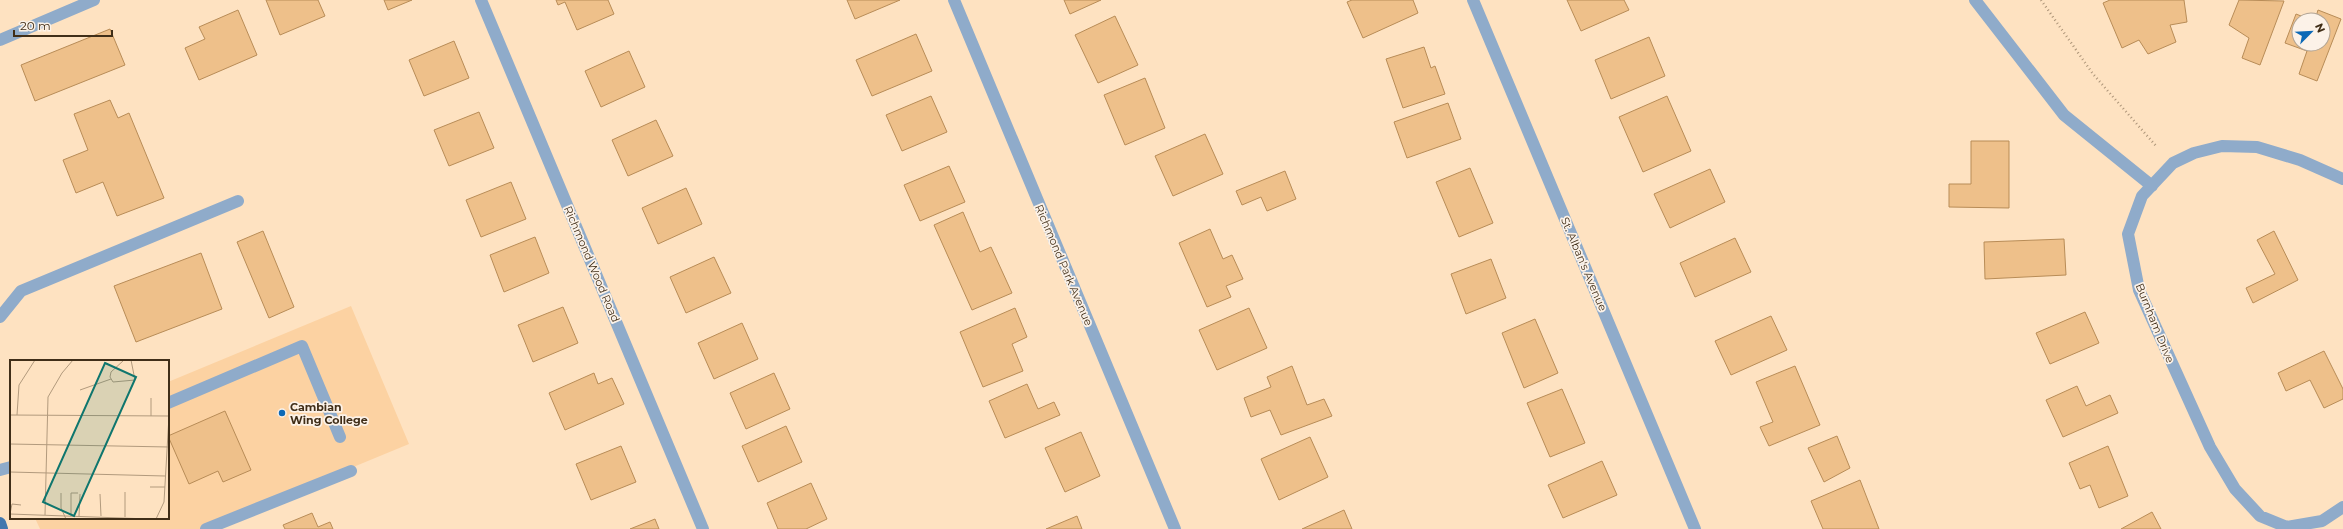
<svg xmlns="http://www.w3.org/2000/svg" width="2343" height="529" viewBox="0 0 2343 529" font-family="Montserrat,sans-serif">
<rect width="100%" height="100%" fill="#fee2c1"/>
<!-- built -->
<path fill="#fcd2a2" d="M351,306L409,444L203,529H40L35,518H168V382Z"/>
<!-- building -->
<path fill="#eec08a" stroke="#b88c57" d="M266,0H318L325,16L280,35Z
M384,0H412L388,10Z
M556,0H608L614,14L577,30L565,2L558,5Z
M847,0H900L855,19Z
M1064,0H1101L1070,14Z
M1352,0H1413L1418,13L1363,38L1347,2Z
M1567,0H1624L1629,10L1581,31Z
M2110,0H2184L2187,22L2170,25L2176,42L2148,54L2139,40L2122,48L2103,3Z
M2239,0L2284,1L2260,65L2242,58L2249,38L2229,25Z
M238,10L257,55L199,80L185,48L205,39L199,27Z
M2318,10L2341,19L2317,81L2299,74L2307,51L2285,43L2296,14L2311,20H2299V44H2323V20H2315Z
M1115,16L1138,65L1098,83L1075,35Z
M110,29L125,65L35,101L21,65Z
M916,34L932,71L872,96L856,60Z
M1649,37L1665,76L1611,99L1595,60Z
M454,41L469,78L424,96L409,60Z
M1424,47L1431,68L1435,66L1445,94L1403,108L1386,59Z
M629,51L645,87L601,107L585,71Z
M1145,78L1165,128L1125,145L1104,95Z
M931,96L947,132L902,151L886,115Z
M1667,96L1691,151L1643,172L1619,117Z
M110,100L118,118L129,113L164,198L117,216L103,182L76,193L63,160L88,150L74,114Z
M1448,103L1461,139L1407,158L1394,122Z
M479,112L494,148L449,166L434,130Z
M656,120L673,156L628,176L612,140Z
M1205,134L1223,174L1173,196L1155,156Z
M1971,141H2009V208L1949,207V184H1971Z
M949,166L965,202L920,221L904,185Z
M1470,168L1493,223L1459,237L1436,182Z
M1710,169L1725,202L1670,228L1654,194Z
M1285,171L1296,199L1267,211L1261,197L1242,205L1236,191Z
M511,182L526,219L481,237L466,200Z
M686,188L702,224L658,244L642,208Z
M963,212L980,252L991,247L1012,293L972,310L934,225Z
M1210,229L1223,259L1232,255L1243,279L1226,286L1231,297L1207,307L1179,243Z
M263,231L294,307L269,318L237,242Z
M2274,231L2298,280L2253,303L2246,288L2275,274L2257,240Z
M535,237L549,273L504,292L490,255Z
M1735,238L1751,272L1695,297L1680,263Z
M2064,239L2066,275L1985,279L1984,242Z
M201,253L222,309L136,342L114,286Z
M714,257L731,293L686,313L670,277Z
M1491,259L1506,298L1466,314L1451,274Z
M563,307L578,343L533,362L518,325Z
M1015,308L1027,337L1012,344L1023,371L983,387L960,332Z
M1249,308L1267,348L1217,370L1199,330Z
M2085,312L2099,343L2050,364L2036,333Z
M1771,316L1787,350L1731,375L1715,341Z
M1535,319L1558,373L1524,388L1502,333Z
M742,323L758,359L714,379L698,343Z
M2324,351L2343,389V399L2324,408L2310,380L2286,391L2278,373Z
M1292,366L1307,405L1324,399L1332,416L1281,435L1270,410L1251,417L1244,398L1271,387L1267,377Z
M1795,366L1820,425L1769,446L1760,427L1773,422L1756,382Z
M594,373L598,384L612,378L624,404L565,430L549,393Z
M774,373L790,409L746,429L730,393Z
M1027,384L1038,409L1054,402L1060,415L1005,438L989,401Z
M2077,386L2086,406L2110,395L2118,413L2063,437L2046,400Z
M1562,389L1585,443L1550,457L1527,403Z
M225,411L251,470L223,482L218,471L189,484L168,436Z
M786,426L802,462L758,482L742,446Z
M1081,432L1100,476L1065,492L1045,448Z
M1837,436L1850,468L1824,482L1808,448Z
M1310,437L1328,477L1279,500L1261,459Z
M621,446L636,482L591,500L576,464Z
M2108,446L2128,496L2099,508L2090,485L2080,489L2069,463Z
M1602,461L1617,495L1563,518L1548,485Z
M1860,480L1879,529H1823L1811,501Z
M811,483L827,519L806,529H778L767,503Z
M1344,510L1352,529H1302Z
M2152,512L2161,529H2121Z
M312,513L318,527L330,522L333,529H285L283,525Z
M1077,516L1082,529H1046Z
M655,519L659,529H630Z"/>
<g fill="none" stroke-linecap="round" stroke-linejoin="round">
<!-- path -->
<path stroke="#ac9478" stroke-width="2.5" stroke-dasharray="1 3" stroke-linecap="butt" d="M2041,0L2093,74L2157,147"/>
<!-- minor -->
<path stroke="#8fabca" stroke-width="12" d="M481,0L703,529
M954,0L1175,529
M1473,0L1695,529
M1975,0L2064,115L2152,186
M0,40L94,0
M2343,179L2300,160L2257,147L2222,146L2194,153L2173,163L2142,196L2128,234L2139,290L2210,447L2235,489L2260,516L2287,527L2322,521L2343,507
M0,317L21,291L238,201
M168,403L302,346L340,437
M0,470L11,467
M206,529L351,471"/>
<!-- major -->
<path stroke="#4177ae" stroke-width="12" d="M0,523L2,529"/>
</g>
<!-- markers -->
<circle fill="#0c69b6" stroke="#fcf2e8" stroke-width="1.5" cx="282" cy="413" r="4"/>
<g text-anchor="middle" stroke-width="3.5" stroke-linejoin="round" paint-order="stroke">
<!-- street labels -->
<g font-size="11" fill="#402e18" stroke="#fcf2e8">
<text transform="translate(592 264) rotate(67)" y="4">Richmond Wood Road</text>
<text transform="translate(1584 264) rotate(67)" y="4">St. Alban's Avenue</text>
<text transform="translate(1064 265) rotate(67)" y="4">Richmond Park Avenue</text>
<text transform="translate(2155 323) rotate(68)" y="4">Burnham Drive</text>
</g>
<!-- poi labels -->
<g font-size="11" font-weight="bold" fill="#402e18" stroke="#fcf2e8" text-anchor="start">
<text x="290" y="411">Cambian<tspan x="290" dy="13">Wing College</tspan></text>
</g>
</g>
<!-- overview -->
<g transform="translate(10 360)">
<rect width="159" height="159" fill="#fee2c1"/>
<path fill="none" stroke="#b29a7d" stroke-width="1" d="M114,0L101,12L100,17L103,22L125,20L121,0M70,30L101,19M0,55L158,56M7,55L9,25L25,0M141,56V38M0,84L159,87M0,112L155,116M140,127H155M115,132V157M51,133V148L56,159M90,134L91,156M0,154L2,144L11,145M0,154L139,159M35,155L38,37L52,13L63,0M61,156V133H68M69,156L70,134M146,159L154,142L159,56"/>
<path fill="#0f766e" fill-opacity="0.15" stroke="#0f766e" stroke-width="2" d="M95,3L126,17L64,156L33,142Z"/>
<rect width="159" height="159" fill="none" stroke="#402e18" stroke-width="2"/>
</g>
<!-- north arrow -->
<g transform="translate(2311 32) rotate(66)"><circle r="19" fill="#fcf2e8" stroke="#b1a495"/>
<path d="M0-3L7 15L0 10L-7 15Z" fill="#0c69b6"/>
<text y="-6" font-size="11" font-weight="bold" text-anchor="middle" fill="#402e18">N</text>
</g>
<!-- scale -->
<path d="M14 30v6h98v-6" fill="none" stroke="#402e18" stroke-width="2"/>
<text x="20" y="30" font-size="12" fill="#402e18" stroke="#fcf2e8" stroke-width="3" paint-order="stroke">20 m</text>
</svg>
